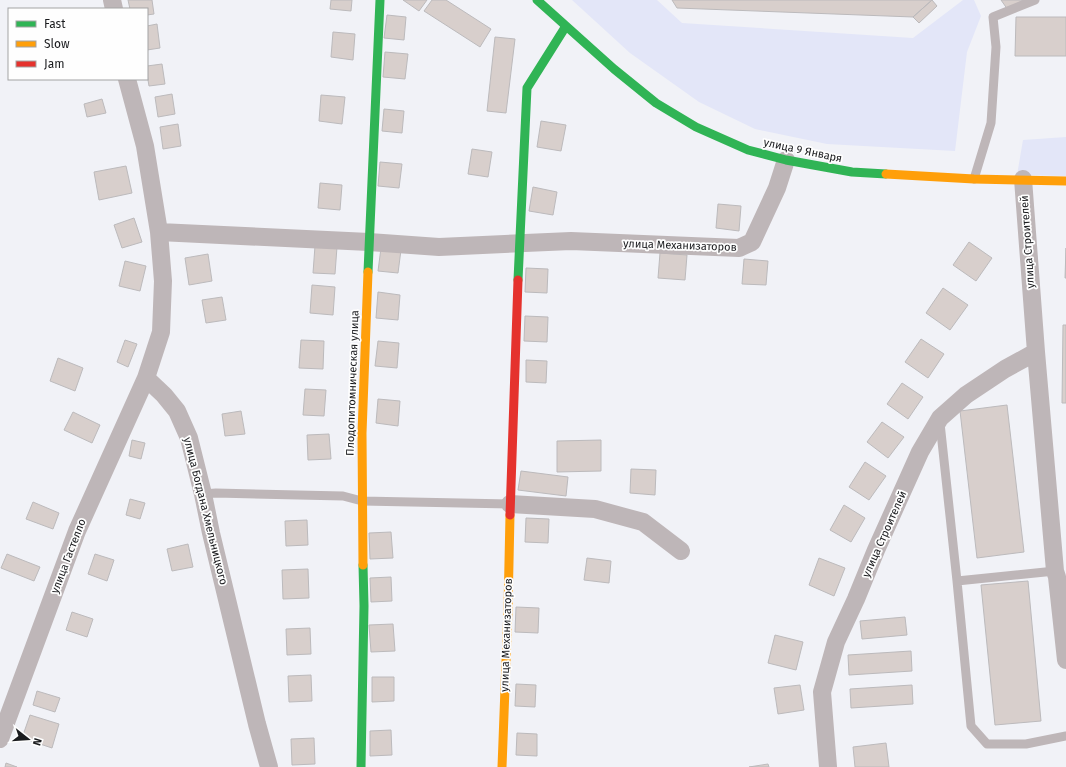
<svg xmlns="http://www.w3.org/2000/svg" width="1066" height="767" viewBox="0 0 1066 767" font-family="'Fira Sans',sans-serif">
<rect width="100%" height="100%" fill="#f1f2f7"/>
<!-- green -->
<path fill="#e3e6f8" d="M572,0H657L682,23L913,38L963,0H974L981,16L967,52L955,151L827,144L755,129L699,102L630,53Z
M1066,137V176L1017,175L1023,140Z"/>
<!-- building -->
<path fill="#d8cfcc" stroke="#bcbabc" d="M128,0H152L154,14L147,15V9H130Z
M331,0H352L351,11L330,9Z
M403,0H427L419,11Z
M432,0H446L491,29L480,47L424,11Z
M672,0H932L913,17L677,8Z
M932,0L937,6L919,23L913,17Z
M1001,0H1023L1008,10Z
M387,15L406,17L404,40L384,38Z
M1016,17H1066V56H1015Z
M157,24L160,48L147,50V26Z
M333,32L355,34L353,60L331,57Z
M495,37L515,39L506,113L487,111Z
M385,52L408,54L405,79L383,77Z
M162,64L165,84L149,86L147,74V66Z
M172,94L175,114L158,117L155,97Z
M321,95L345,97L342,124L319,121Z
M102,99L106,113L87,117L84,104Z
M384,109L404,111L402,133L382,131Z
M541,121L566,125L561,151L537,147Z
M178,124L181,146L163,149L160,127Z
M472,149L492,152L488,177L468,174Z
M380,162L402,164L399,188L378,186Z
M126,166L132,193L99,200L94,172Z
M320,183L342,185L340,210L318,208Z
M533,187L557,192L553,215L529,211Z
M718,204L741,206L739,231L716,228Z
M134,218L142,242L122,248L114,225Z
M969,242L992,258L976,281L953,265Z
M315,246L337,247L335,274L313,273Z
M381,248L401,250L398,273L378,271Z
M1066,248V278H1065Z
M660,253L687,255L685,280L658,278Z
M208,254L212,281L189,285L185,258Z
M744,259L768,261L766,285L742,284Z
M125,261L146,266L140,291L119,286Z
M526,268L548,269L547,293L525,292Z
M312,285L335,287L333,315L310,313Z
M943,288L968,305L950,330L926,313Z
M378,292L400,295L398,320L376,318Z
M222,297L226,320L206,323L202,300Z
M525,316L548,317L547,342L524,341Z
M1063,325H1066V403H1062Z
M921,339L944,354L928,378L905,362Z
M125,340L137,344L128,367L117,362Z
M301,340L324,341L323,369L299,368Z
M378,341L399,343L397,368L375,366Z
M58,358L83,368L75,391L50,381Z
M526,360L547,361L546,383L526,382Z
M902,383L923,397L908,419L887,404Z
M305,389L326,390L324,416L303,415Z
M378,399L400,401L398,426L376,423Z
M1007,405L1024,552L977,558L960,411Z
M241,411L245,434L225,436L222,414Z
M73,412L100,425L92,443L64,430Z
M882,422L904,437L888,458L867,442Z
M329,434L331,459L308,460L307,435Z
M132,440L145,443L141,459L129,456Z
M601,440V471L557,472V441Z
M865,462L886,476L869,500L849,487Z
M631,469L656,470L655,495L630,493Z
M521,471L568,477L566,496L518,490Z
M130,499L145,503L140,519L126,515Z
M33,502L59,513L53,529L26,519Z
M844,505L865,518L851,542L830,530Z
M526,518L549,519L548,543L525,542Z
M307,520L308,545L286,546L285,521Z
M391,532L393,558L370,559L369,533Z
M188,544L193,567L172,571L167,549Z
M7,554L40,567L34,581L1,568Z
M95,554L114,560L107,581L88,574Z
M587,558L611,561L609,583L584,580Z
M819,558L845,568L834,596L809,585Z
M308,569L309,598L283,599L282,570Z
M391,577L392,601L371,602L370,578Z
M1028,581L1041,721L995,725L981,585Z
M516,607L539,608L538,633L515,632Z
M72,612L93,619L87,637L66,630Z
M905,617L907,635L862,639L860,621Z
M393,624L395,651L371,652L369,625Z
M310,628L311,654L287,655L286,629Z
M775,635L803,642L796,670L768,663Z
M911,651L912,671L849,675L848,655Z
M311,675L312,701L289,702L288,676Z
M372,677H394V701L372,702Z
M516,684L536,685L535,707L515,706Z
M800,685L804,710L778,714L774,688Z
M912,685L913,704L851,708L850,689Z
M37,691L60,698L55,712L33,705Z
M30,715L59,724L52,748L22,738Z
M391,730L392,755L370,756V731Z
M517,733L537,734V756L516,755Z
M314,738L315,764L292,765L291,739Z
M886,743L889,767H855L853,747Z
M6,763L17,767H5Z
M768,764L769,767H749Z"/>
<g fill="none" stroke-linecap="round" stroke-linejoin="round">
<!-- lane -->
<path stroke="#beb6b8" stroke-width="9" d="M974,179L991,123L996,47L993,17L1035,0
M940,423L957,581L971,726L987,744H1026L1066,736
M203,494L216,493L343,496L362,501L510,504
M957,581L1055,571"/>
<!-- street -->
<path stroke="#beb6b8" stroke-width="18" d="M112,0L114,9
M127,79L145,146L159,232L163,281L161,332L146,378L164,395L177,411L189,438L203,494L211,533L257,724L269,767
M1023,179L1036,352L1055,571L1057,577L1066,660
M159,232L369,242L439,247L571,241L739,248L752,242L777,188L786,160
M510,504L595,509L643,522L681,551
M0,739L77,531L146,378
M828,767L822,692L836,642L856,599L876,550L920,452L940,418L966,395L1005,369L1036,352"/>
<!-- fast -->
<path stroke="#30b455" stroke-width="9" d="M537,0L614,69L656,103L696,127L748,150L786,160L852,172L886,174
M368,272L380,0
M518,280L527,88L566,26
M361,767L364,606L363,565"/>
<!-- slow -->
<path stroke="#ff9f0a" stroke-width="9" d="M886,174L974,179L1066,181
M363,565L362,433L368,272
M502,767L508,609L510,515"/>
<!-- jam -->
<path stroke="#e5322d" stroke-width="9" d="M510,515L518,280"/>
</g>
<g text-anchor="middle" stroke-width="3.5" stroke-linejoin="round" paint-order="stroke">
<!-- street labels -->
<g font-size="11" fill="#1a1b1e" stroke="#fefefe">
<text transform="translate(803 150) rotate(12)" y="4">улица 9 Января</text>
<text transform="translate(1027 242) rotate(-94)" y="4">улица Строителей</text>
<text transform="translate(680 245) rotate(2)" y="4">улица Механизаторов</text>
<text transform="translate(352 383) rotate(-88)" y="4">Плодопитомническая улица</text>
<text transform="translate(206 511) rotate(76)" y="4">улица Богдана Хмельницкого</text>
<text transform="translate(884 534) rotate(-66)" y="4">улица Строителей</text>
<text transform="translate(68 556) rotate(-69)" y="4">улица Гастелло</text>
<text transform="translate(506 635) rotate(-88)" y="4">улица Механизаторов</text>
</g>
</g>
<!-- legend -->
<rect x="8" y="8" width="140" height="72" fill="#fefefe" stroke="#a3a3a4"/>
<rect x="16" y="21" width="20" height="6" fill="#30b455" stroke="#a3a3a4"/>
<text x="44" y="28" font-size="12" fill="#1a1b1e">Fast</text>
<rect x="16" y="41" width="20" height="6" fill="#ff9f0a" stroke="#a3a3a4"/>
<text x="44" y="48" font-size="12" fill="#1a1b1e">Slow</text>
<rect x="16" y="61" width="20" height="6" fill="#e5322d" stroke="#a3a3a4"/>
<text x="44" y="68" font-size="12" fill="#1a1b1e">Jam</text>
<!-- north arrow -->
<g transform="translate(28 739) rotate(107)" stroke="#fefefe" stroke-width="3" paint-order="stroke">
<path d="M0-3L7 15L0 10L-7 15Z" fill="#1a1b1e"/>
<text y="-6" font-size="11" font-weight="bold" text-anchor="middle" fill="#1a1b1e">N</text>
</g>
</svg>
